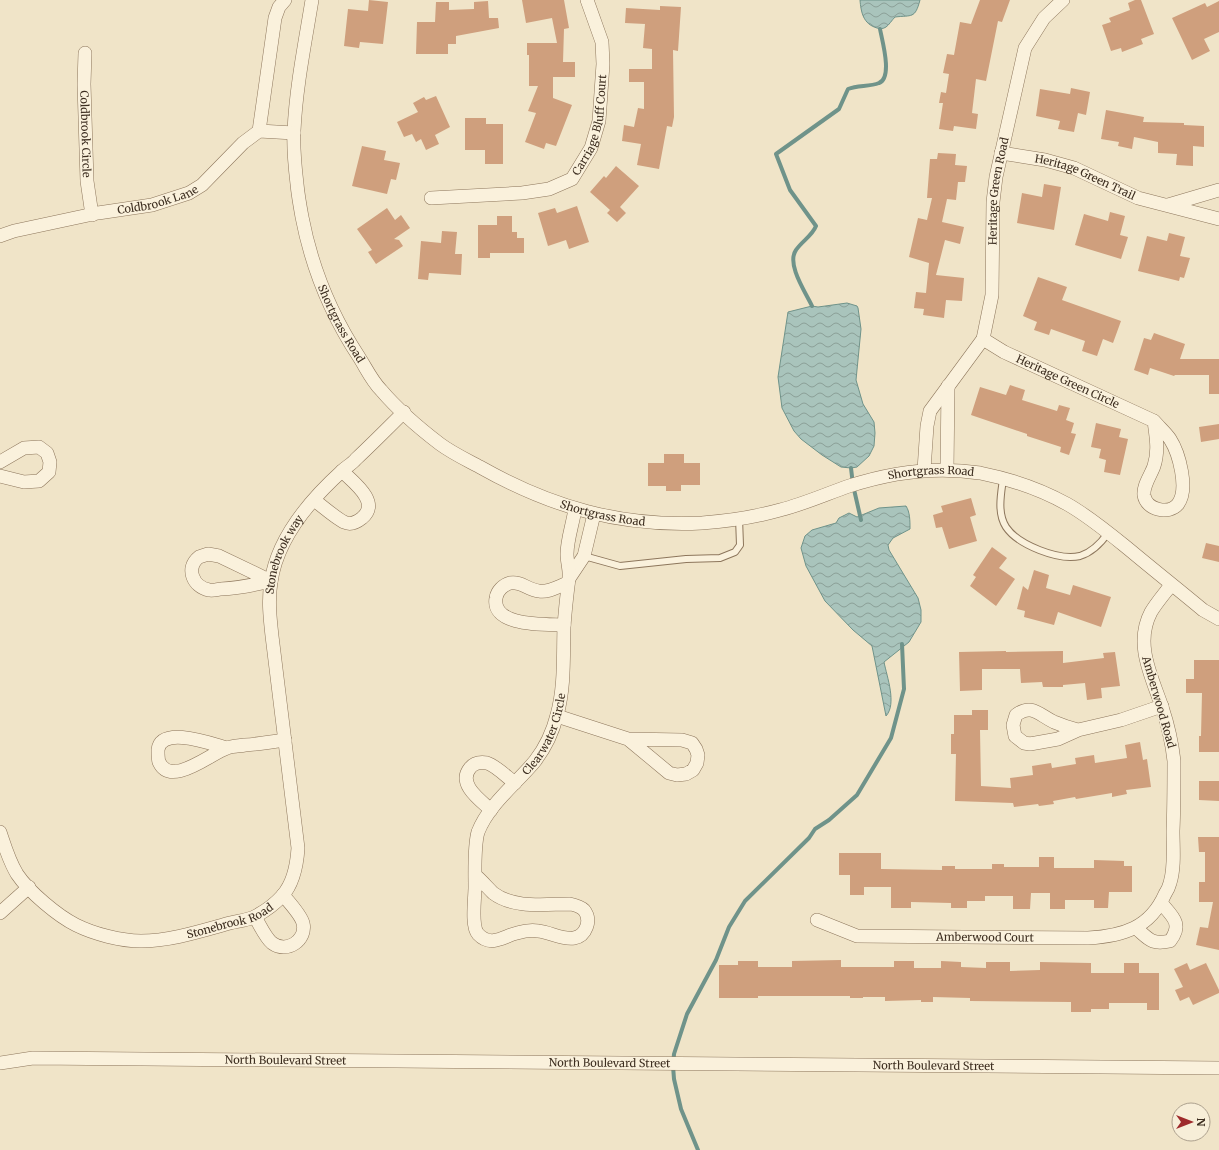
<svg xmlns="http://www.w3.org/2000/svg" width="1219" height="1150" viewBox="0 0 1219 1150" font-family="Merriweather,serif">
<defs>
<pattern id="water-waves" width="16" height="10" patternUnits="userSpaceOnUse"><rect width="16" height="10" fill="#a9c4bc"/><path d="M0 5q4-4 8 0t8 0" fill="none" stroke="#8ba098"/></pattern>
</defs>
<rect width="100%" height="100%" fill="#f0e4c8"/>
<!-- water -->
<path fill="url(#water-waves)" stroke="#6f938a" d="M860,0H920C915,19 912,15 895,17C892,20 889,25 886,27C883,29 880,29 877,28C863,24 861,12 860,0Z
M847,303L857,306L858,308L861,329L856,380L863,404L874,422L875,433L874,446L869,456L857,467L851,468L841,467L822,455L801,439L794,431L782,408L778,377L788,312L812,306L818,307Z
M906,506C910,512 910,521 910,529L893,538L888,545L889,550L918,598L921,610V622L909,642L884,662C887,677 897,704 886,716L872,646L853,630L825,601L806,566L801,548L805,536L812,530L836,523L839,518L849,513L857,517L879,508Z"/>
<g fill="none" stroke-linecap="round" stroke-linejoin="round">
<!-- stream -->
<path stroke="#6f938a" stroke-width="4" d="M812,306C806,293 786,264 796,250C802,241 812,236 816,226L790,190L776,154L839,109L848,89C858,85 869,87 879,83C893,78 882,40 880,29
M851,468L853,485L861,520
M698,1150L681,1109L674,1079L673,1066L674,1054L687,1014L716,960L729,927L745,901L809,838L815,829L829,820L857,795L891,738L904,689L902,644"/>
</g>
<!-- building -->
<path fill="#cf9f7d" d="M369,0L388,2L383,44L360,42L359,48L344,46L348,9L368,11Z
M522,0H564L569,28L564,29L563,62H575V77H553V98L572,105L556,146L546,143L544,149L525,142L536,113L528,111L538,86H529V55H527V43H557L552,18L526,23Z
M980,0H1010L1002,22L998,21L986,81L976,79L972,113L978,114L976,129L954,126L953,131L939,129L943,103H939L941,92L946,93L949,74L943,73L947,54L954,55L960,22L971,24Z
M1135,0H1141L1154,34L1141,39L1143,44L1122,52L1121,48L1111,51L1102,25L1111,22L1109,18L1130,10L1128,3Z
M488,1L489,18H498L499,28L456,36V44H448V54H416L417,22H435L436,2H449V10L474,9V2Z
M1219,1V32L1204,39L1210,51L1192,60L1172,18L1205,3L1207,7Z
M660,6L681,7L678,51L673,50L674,117L672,127L667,126L659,169L637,165L641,144L622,141L624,125L634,127L638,108L644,109V82H629V69H652V49L643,48L645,24L625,23L626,8L660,10Z
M1071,88L1090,92L1086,115L1078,113L1074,132L1058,129L1060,121L1036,116L1040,89L1070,94Z
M436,96L450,127L435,135L439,144L426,150L421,139L416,142L412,134L404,137L397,122L418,112L413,103L424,97L426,100Z
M1106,110L1144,117L1143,122L1184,123V125L1204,126V147L1193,146V166L1176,165L1177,154L1158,153V142L1134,137L1132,149L1118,146L1119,142L1101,139Z
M465,118H486V124H503V164H485V150H465Z
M362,146L386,151L384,160L400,163L396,180L391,179L387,194L352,186Z
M938,153L956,154L955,165L967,166L965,182H958L956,200L947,199L942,222L964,227L960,244L945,240L936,275L964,278L962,301L946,300L944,318L923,315L924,309L914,308L916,292L926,293L929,263L909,257L918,218L927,220L932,198H927L930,159H937Z
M616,166L639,186L620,207L626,213L617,222L607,213L610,210L590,192L604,176L606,178Z
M1044,184L1061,187L1054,230L1017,223L1022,193L1042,197Z
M577,206L589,242L569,249L566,240L548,246L538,213L555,208L557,213Z
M387,208L395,220L401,215L410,228L394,239L399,240L403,246L376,264L368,252L372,250L357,229Z
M1110,212L1125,216L1120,235L1128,237L1121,259L1075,245L1084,214L1108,221Z
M497,216H512V232H517V238H524V253H490V258H478V225H497Z
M442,231L457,232L455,254H462L461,275L429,273L428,280L418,279L421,241L441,243Z
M1169,233L1185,237L1180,256L1190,258L1184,278L1180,277L1179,281L1138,271L1147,236L1167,241Z
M1038,277L1067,287L1062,300L1121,321L1113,343L1103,339L1097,356L1082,351L1085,341L1051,329L1049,335L1034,330L1037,322L1023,316Z
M1154,333L1185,344L1180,359H1219V394H1209V375H1175L1174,376L1150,368L1148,375L1134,370L1144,338L1151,340Z
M1010,385L1025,390L1022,400L1057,411L1059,405L1070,408L1066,420L1074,423L1071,433L1076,434L1069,455L1060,452L1061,447L1027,436V434L971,415L980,387L1006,395Z
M1096,423L1121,429L1119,437L1128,439L1120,475L1104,472L1106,460L1099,458L1101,449L1091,447Z
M1219,424V439L1201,442L1199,427Z
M664,454H684V463H700V485H681V491H666V486H648V463H664Z
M971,498L976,515L970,517L977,541L949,549L942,527L936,528L933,515L943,512L941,506Z
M1206,543L1219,546V562L1202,558Z
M992,547L1007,558L999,568L1015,579L996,606L970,586L976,577L973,575Z
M1034,570L1049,575L1046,588L1070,595L1073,585L1111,597L1101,627L1058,612L1054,625L1024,617L1025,611L1017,609L1023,586L1028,590Z
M1006,651V652L1063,651V663L1104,658L1103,653L1115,652L1120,686L1101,688L1102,698L1087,700L1085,683L1063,685V687H1043L1042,682L1021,683L1020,669H982V690L960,691L959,652Z
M1194,660H1219V752H1199V736H1201L1202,693H1186V679H1194Z
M972,710H988V730H980L981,786L1011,788L1010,778L1033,775L1032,766L1051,763L1052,768L1076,764L1075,758L1094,755L1095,763L1127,758L1125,745L1140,742L1143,760L1147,759L1151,787L1126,790L1127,794L1112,797V793L1076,799L1075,797L1053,801L1054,804L1039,806L1038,804L1014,807L1013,803L955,801L956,754H951V734H954V715H972Z
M1199,781H1219V801L1199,800Z
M1198,837H1219V950L1196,945L1200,927L1208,928L1213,902H1199V882H1205V852H1199Z
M839,853H881V869L942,870V866H955V869H992V864H1004V867H1039V857H1054V868H1094V860L1124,861V866H1132V892H1109L1108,908H1094V900H1065V909H1050V893H1031L1030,909H1013V896H985V901H967V908H951V903L911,902V908H891V887H864V895H850V875H839Z
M841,960V967H894V961H914V968H941V961L961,962V967L986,968V962H1010V971L1040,970V962L1091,963V973H1124V963H1139V973H1159V1010H1147V1003H1109V1009H1091V1012H1071V1002L970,1001V998L933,997V1002H921V1000L885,1001V997H863V998H850V996H758V998H719V965H738V961H758V967H792V961Z
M1187,963L1190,970L1206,963L1219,990V993L1193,1005L1189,997L1180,1001L1175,990L1183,987L1174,969Z"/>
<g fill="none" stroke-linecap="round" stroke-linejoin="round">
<defs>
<path id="lane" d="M1003,479C1001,494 997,513 1006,527C1018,545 1059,561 1080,556C1093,552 1101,543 1108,533
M584,556L620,566L686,559L720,558L735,552L740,545L739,518"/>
<g id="street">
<path id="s1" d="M312,0C305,43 296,87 294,131C293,149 295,167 297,184C298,195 300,206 302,217C312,269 330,313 359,357C366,368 372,381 381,390C398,410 419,428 440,444C452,453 467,460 480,467C551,507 620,527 702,523C728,521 755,517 780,510C804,504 826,494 849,486C892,472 935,466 980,473C1010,479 1040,489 1067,504C1090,517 1110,534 1131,551C1155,571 1179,590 1203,610L1219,619"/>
<path id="s2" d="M85,53L84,84L87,181L92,215"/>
<path d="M259,131L275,18L279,7L285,0"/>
<path id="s3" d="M1001,153L1045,160L1074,168L1138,198L1219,219"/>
<path id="s4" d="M431,198L522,193L549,189L572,179L591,148L599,121L603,64L602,42L587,0"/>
<path d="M1168,205L1219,190"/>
<path id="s5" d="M0,236L14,231L98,213L152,205L189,193L202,185L243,143L259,131L294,133"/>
<path id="s6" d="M983,339L1004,352L1154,421C1159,427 1166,433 1170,439C1179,453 1189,489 1178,504C1169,515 1146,510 1144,495C1143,485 1151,475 1154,466C1159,451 1156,436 1154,421"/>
<path d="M0,462L24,448L39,447L47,453L50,462L49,472L39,481L24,482L0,476"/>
<path id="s7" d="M924,470L927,426L930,411L983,339L992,295L993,202L996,177L1025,48L1044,18L1063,0"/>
<path d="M947,470L948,386"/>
<path d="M314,500C321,505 337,519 344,522C350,525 357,522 362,518C381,502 353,482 342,471"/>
<path d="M208,554L219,556L271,581C254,585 238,588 221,589C218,589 213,591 209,590C193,587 185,568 199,557C202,556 205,555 208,554Z"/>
<path d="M570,577L584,556L594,514"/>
<path d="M564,625C546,624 491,627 496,598C497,591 503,585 510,583C521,581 528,590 539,591C548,593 559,586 568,583"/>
<path d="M557,716L628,739L682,740L692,743L696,749L698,755L697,763L693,770L686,774L677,775L669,773L628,739"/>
<path d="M1078,730C1070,728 1061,725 1054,722C1039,715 1032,703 1016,715L1013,725L1015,736L1024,743L1030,744L1058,739L1078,730L1121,720L1162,706"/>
<path d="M227,748C212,744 161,725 158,750C158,754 158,759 159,762C171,788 211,753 227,748C232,746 239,746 245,745C258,744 272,742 285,740"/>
<path d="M491,810C480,800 457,784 470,768C474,763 481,762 487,763C495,765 508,778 515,783"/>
<path id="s8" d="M0,832C5,847 9,861 17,874C29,892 58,916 76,925C94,934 121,941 141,941C170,941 201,931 230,923C238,921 249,920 256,916C265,911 275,904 282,896C294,883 297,864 298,848L272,636C270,618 268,600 271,582C277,539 311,499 342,471C346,467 352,464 356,459C372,444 388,428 404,412"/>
<path id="s9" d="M475,875C481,880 487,887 493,893C514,909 545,904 570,904C575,905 580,906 584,910C592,920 586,936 574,938C562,940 550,932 538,931C532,930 524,931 517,933C504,936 491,948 478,934C471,926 475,899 475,887C475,872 474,846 478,832C489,804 516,784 535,761C545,748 553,731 557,715C565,686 563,656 564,627C565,611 567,594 569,578C570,570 567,562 567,554C567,540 573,523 575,509"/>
<path d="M0,913L29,887"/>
<path d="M255,917C260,925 265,937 272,943C287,954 307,940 303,923C301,915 289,902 283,895"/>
<path id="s10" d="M817,920L857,936L1088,938C1123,936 1150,928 1165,894C1167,891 1169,887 1170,883C1175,867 1173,848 1173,831C1174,808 1174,785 1174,761C1172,743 1168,725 1162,707C1152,677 1134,644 1151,612C1157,602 1165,593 1171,585"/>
<path d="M1136,928C1149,939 1151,945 1170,941C1183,924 1173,917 1161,903"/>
<path id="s11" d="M0,1063L33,1058L1219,1068"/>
</g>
</defs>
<!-- lane casing -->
<use href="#lane" stroke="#8d765c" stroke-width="8"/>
<!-- street casing -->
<use href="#street" stroke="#8d765c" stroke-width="14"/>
<!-- lane -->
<use href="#lane" stroke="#faf1dc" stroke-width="6"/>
<!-- street -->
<use href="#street" stroke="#faf1dc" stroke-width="13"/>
</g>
<g text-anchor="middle" stroke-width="3" stroke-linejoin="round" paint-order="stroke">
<!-- street labels -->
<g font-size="11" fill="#3d2e20" stroke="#f7eed8">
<text dy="4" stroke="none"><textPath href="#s4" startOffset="202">Carriage Bluff Court</textPath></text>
<text dy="4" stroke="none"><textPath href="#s2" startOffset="81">Coldbrook Circle</textPath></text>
<text dy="4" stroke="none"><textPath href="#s3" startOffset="88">Heritage Green Trail</textPath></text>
<text dy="4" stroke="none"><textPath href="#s7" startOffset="298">Heritage Green Road</textPath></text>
<text dy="4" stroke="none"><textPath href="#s5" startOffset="162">Coldbrook Lane</textPath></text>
<text dy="4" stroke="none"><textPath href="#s1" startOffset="333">Shortgrass Road</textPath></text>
<text dy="4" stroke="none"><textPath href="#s6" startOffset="95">Heritage Green Circle</textPath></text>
<text dy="4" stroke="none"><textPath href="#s1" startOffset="1005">Shortgrass Road</textPath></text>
<text dy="4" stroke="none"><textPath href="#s1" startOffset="669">Shortgrass Road</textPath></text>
<text dy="4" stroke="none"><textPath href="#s8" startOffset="692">Stonebrook way</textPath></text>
<text transform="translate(1159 702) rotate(74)" y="4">Amberwood Road</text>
<text dy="4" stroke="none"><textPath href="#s9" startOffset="479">Clearwater Circle</textPath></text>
<text dy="4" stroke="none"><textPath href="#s8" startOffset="283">Stonebrook Road</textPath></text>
<text dy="4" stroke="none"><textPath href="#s10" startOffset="171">Amberwood Court</textPath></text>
<text dy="4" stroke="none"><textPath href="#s11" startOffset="286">North Boulevard Street</textPath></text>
<text dy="4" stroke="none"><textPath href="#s11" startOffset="610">North Boulevard Street</textPath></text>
<text dy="4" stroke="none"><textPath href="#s11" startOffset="934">North Boulevard Street</textPath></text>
</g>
</g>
<!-- north arrow -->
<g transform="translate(1191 1122) rotate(90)"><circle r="19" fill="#f7eed8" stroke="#ada18e"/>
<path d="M0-3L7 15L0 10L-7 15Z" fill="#9e2a2b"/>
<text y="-6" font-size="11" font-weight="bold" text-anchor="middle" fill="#3d2e20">N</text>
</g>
</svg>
